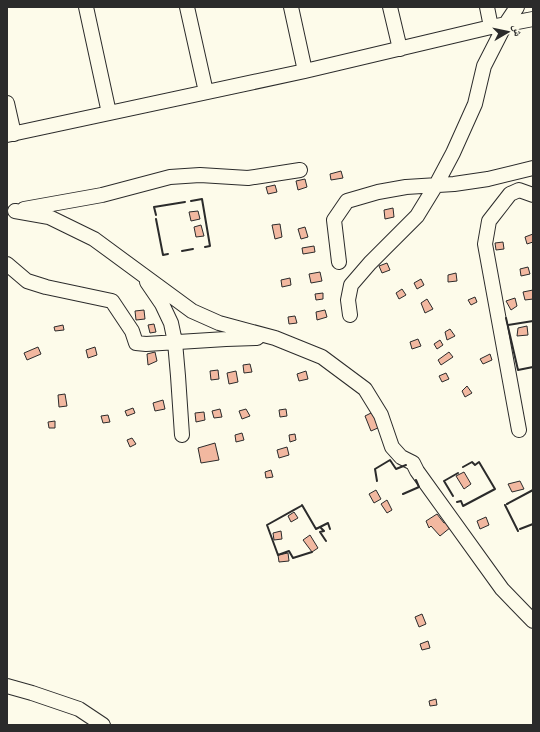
<svg xmlns="http://www.w3.org/2000/svg" width="540" height="732" viewBox="0 0 540 732" font-family="'DM Sans','Noto Naskh Arabic',sans-serif">
<rect width="100%" height="100%" fill="#fdfbea"/>
<!-- building -->
<path fill="#f2b8a0" stroke="#2b2b2b" d="M341,171L343,178L331,180L330,174Z
M305,179L307,187L298,190L296,181Z
M275,185L277,192L268,194L266,187Z
M393,208L394,217L385,219L384,210Z
M198,211L200,219L191,221L189,212Z
M280,224L282,237L275,239L272,225Z
M201,225L204,236L196,237L194,227Z
M305,227L308,237L301,239L298,229Z
M533,234V242L527,244L525,237Z
M503,242L504,249L496,250L495,243Z
M314,246L315,252L303,254L302,248Z
M387,263L390,270L382,273L379,266Z
M528,267L530,274L521,276L520,269Z
M320,272L322,281L311,283L309,274Z
M456,273L457,281L448,282V275Z
M290,278L291,285L282,287L281,280Z
M421,279L424,285L417,289L414,283Z
M402,289L406,295L399,299L396,293Z
M533,290V299L525,300L523,292Z
M323,293V299L316,300L315,294Z
M475,297L477,302L471,305L468,300Z
M515,298L517,306L511,310L506,301Z
M427,299L433,309L425,313L421,303Z
M144,310L145,319L136,320L135,311Z
M325,310L327,317L317,320L316,312Z
M295,316L297,323L289,324L288,317Z
M154,324L156,332L150,333L148,325Z
M63,325L64,330L55,331L54,327Z
M527,326L528,335L517,336L518,328Z
M450,329L455,336L447,340L445,332Z
M418,339L421,346L412,349L410,342Z
M440,340L443,345L437,349L434,344Z
M38,347L41,354L27,360L24,353Z
M95,347L97,355L88,358L86,350Z
M155,352L157,361L148,365L147,354Z
M449,352L453,357L441,365L438,360Z
M490,354L492,360L483,364L480,359Z
M250,364L252,372L244,373L243,365Z
M218,370L219,379L211,380L210,371Z
M236,371L238,382L229,384L227,373Z
M306,371L308,379L299,381L297,374Z
M446,373L449,379L442,382L439,376Z
M467,386L472,393L465,397L462,391Z
M65,394L67,406L59,407L58,395Z
M163,400L165,409L155,411L153,403Z
M133,408L135,413L127,416L125,411Z
M220,409L222,417L214,418L212,411Z
M246,409L250,416L242,419L239,411Z
M286,409L287,416L280,417L279,410Z
M204,412L205,420L196,422L195,413Z
M373,412L380,427L371,431L365,416Z
M108,415L110,422L103,423L101,416Z
M55,421V428H49L48,422Z
M242,433L244,440L236,442L235,435Z
M295,434L296,440L290,442L289,435Z
M132,438L136,444L130,447L127,440Z
M215,443L219,460L201,463L198,448Z
M287,447L289,455L279,458L277,450Z
M271,470L273,477L266,478L265,472Z
M464,472L471,484L464,489L456,476Z
M520,481L524,489L512,492L508,484Z
M376,490L381,499L374,503L369,494Z
M387,500L392,510L387,513L381,504Z
M294,512L298,518L291,522L288,516Z
M437,514L444,523L449,521L451,527L440,536L431,526L429,528L426,521Z
M486,517L489,525L480,529L477,521Z
M281,531L282,539L274,540L273,533Z
M310,535L318,548L312,552L303,540Z
M288,553L289,561L279,562L278,555Z
M422,614L426,624L419,627L415,617Z
M428,641L430,648L422,650L420,644Z
M436,699L437,705L430,706L429,701Z"/>
<g fill="none" stroke-linecap="round" stroke-linejoin="round">
<defs>
<path id="minor" d="M86,7L109,113
M187,7L206,92
M291,7L305,71
M390,7L400,49
M487,7L491,27
M7,103L14,134
M7,135L305,71L491,27L533,19
M24,209L102,195L170,177L200,175L248,178L300,170
M15,211L49,217L94,239L192,311L219,323L275,338L322,357L365,389L381,415L392,447L401,457L413,463L417,471L502,589L533,621
M339,262L334,220L347,201L378,192L406,187L454,184L488,179L533,168
M7,264L27,281L46,287L112,301L132,331L136,343L146,344L226,339L257,338
M147,282L162,304L171,323L175,342L178,376L182,435
M350,315L348,300L351,285L370,263L417,216L436,185L453,153L475,104L484,66L505,25L517,7
M519,430L485,244L489,221L510,194L519,190L533,195
M7,686L32,693L79,709L103,725"/>
</defs>
<!-- minor casing -->
<use href="#minor" stroke="#2b2b2b" stroke-width="16"/>
<!-- minor -->
<use href="#minor" stroke="#fdfbea" stroke-width="14"/>
<!-- wall -->
<path stroke="#2b2b2b" stroke-width="2" d="M191,201L202,199L210,246L205,247
M156,215L154,207L185,202
M156,219L163,255L168,254
M182,251L193,249
M506,318L518,370L533,367
M508,325L533,321
M377,481L375,469L390,460L396,469L406,465
M403,494L419,487L416,480
M453,496L444,481L458,473
M457,502L461,501L463,506L495,489L479,462L475,465L472,462L463,467
M507,504L533,490
M302,505L316,529L328,523L330,529
M505,505L518,531
M301,506L267,525L278,555L289,551L293,558L312,552
M321,528L324,531L320,532L326,541
M520,529L533,524"/>
</g>
<!-- border -->
<rect width="540" height="732" fill="none" stroke="#2b2b2b" stroke-width="16"/>
<!-- north arrow -->
<g transform="translate(508 32) rotate(81)" stroke="#fdfbea" stroke-width="3" paint-order="stroke">
<path d="M0-3L7 15L0 10L-7 15Z" fill="#2b2b2b"/>
<text y="-6" font-size="11" font-weight="bold" text-anchor="middle" fill="#2b2b2b">ش</text>
</g>
</svg>
